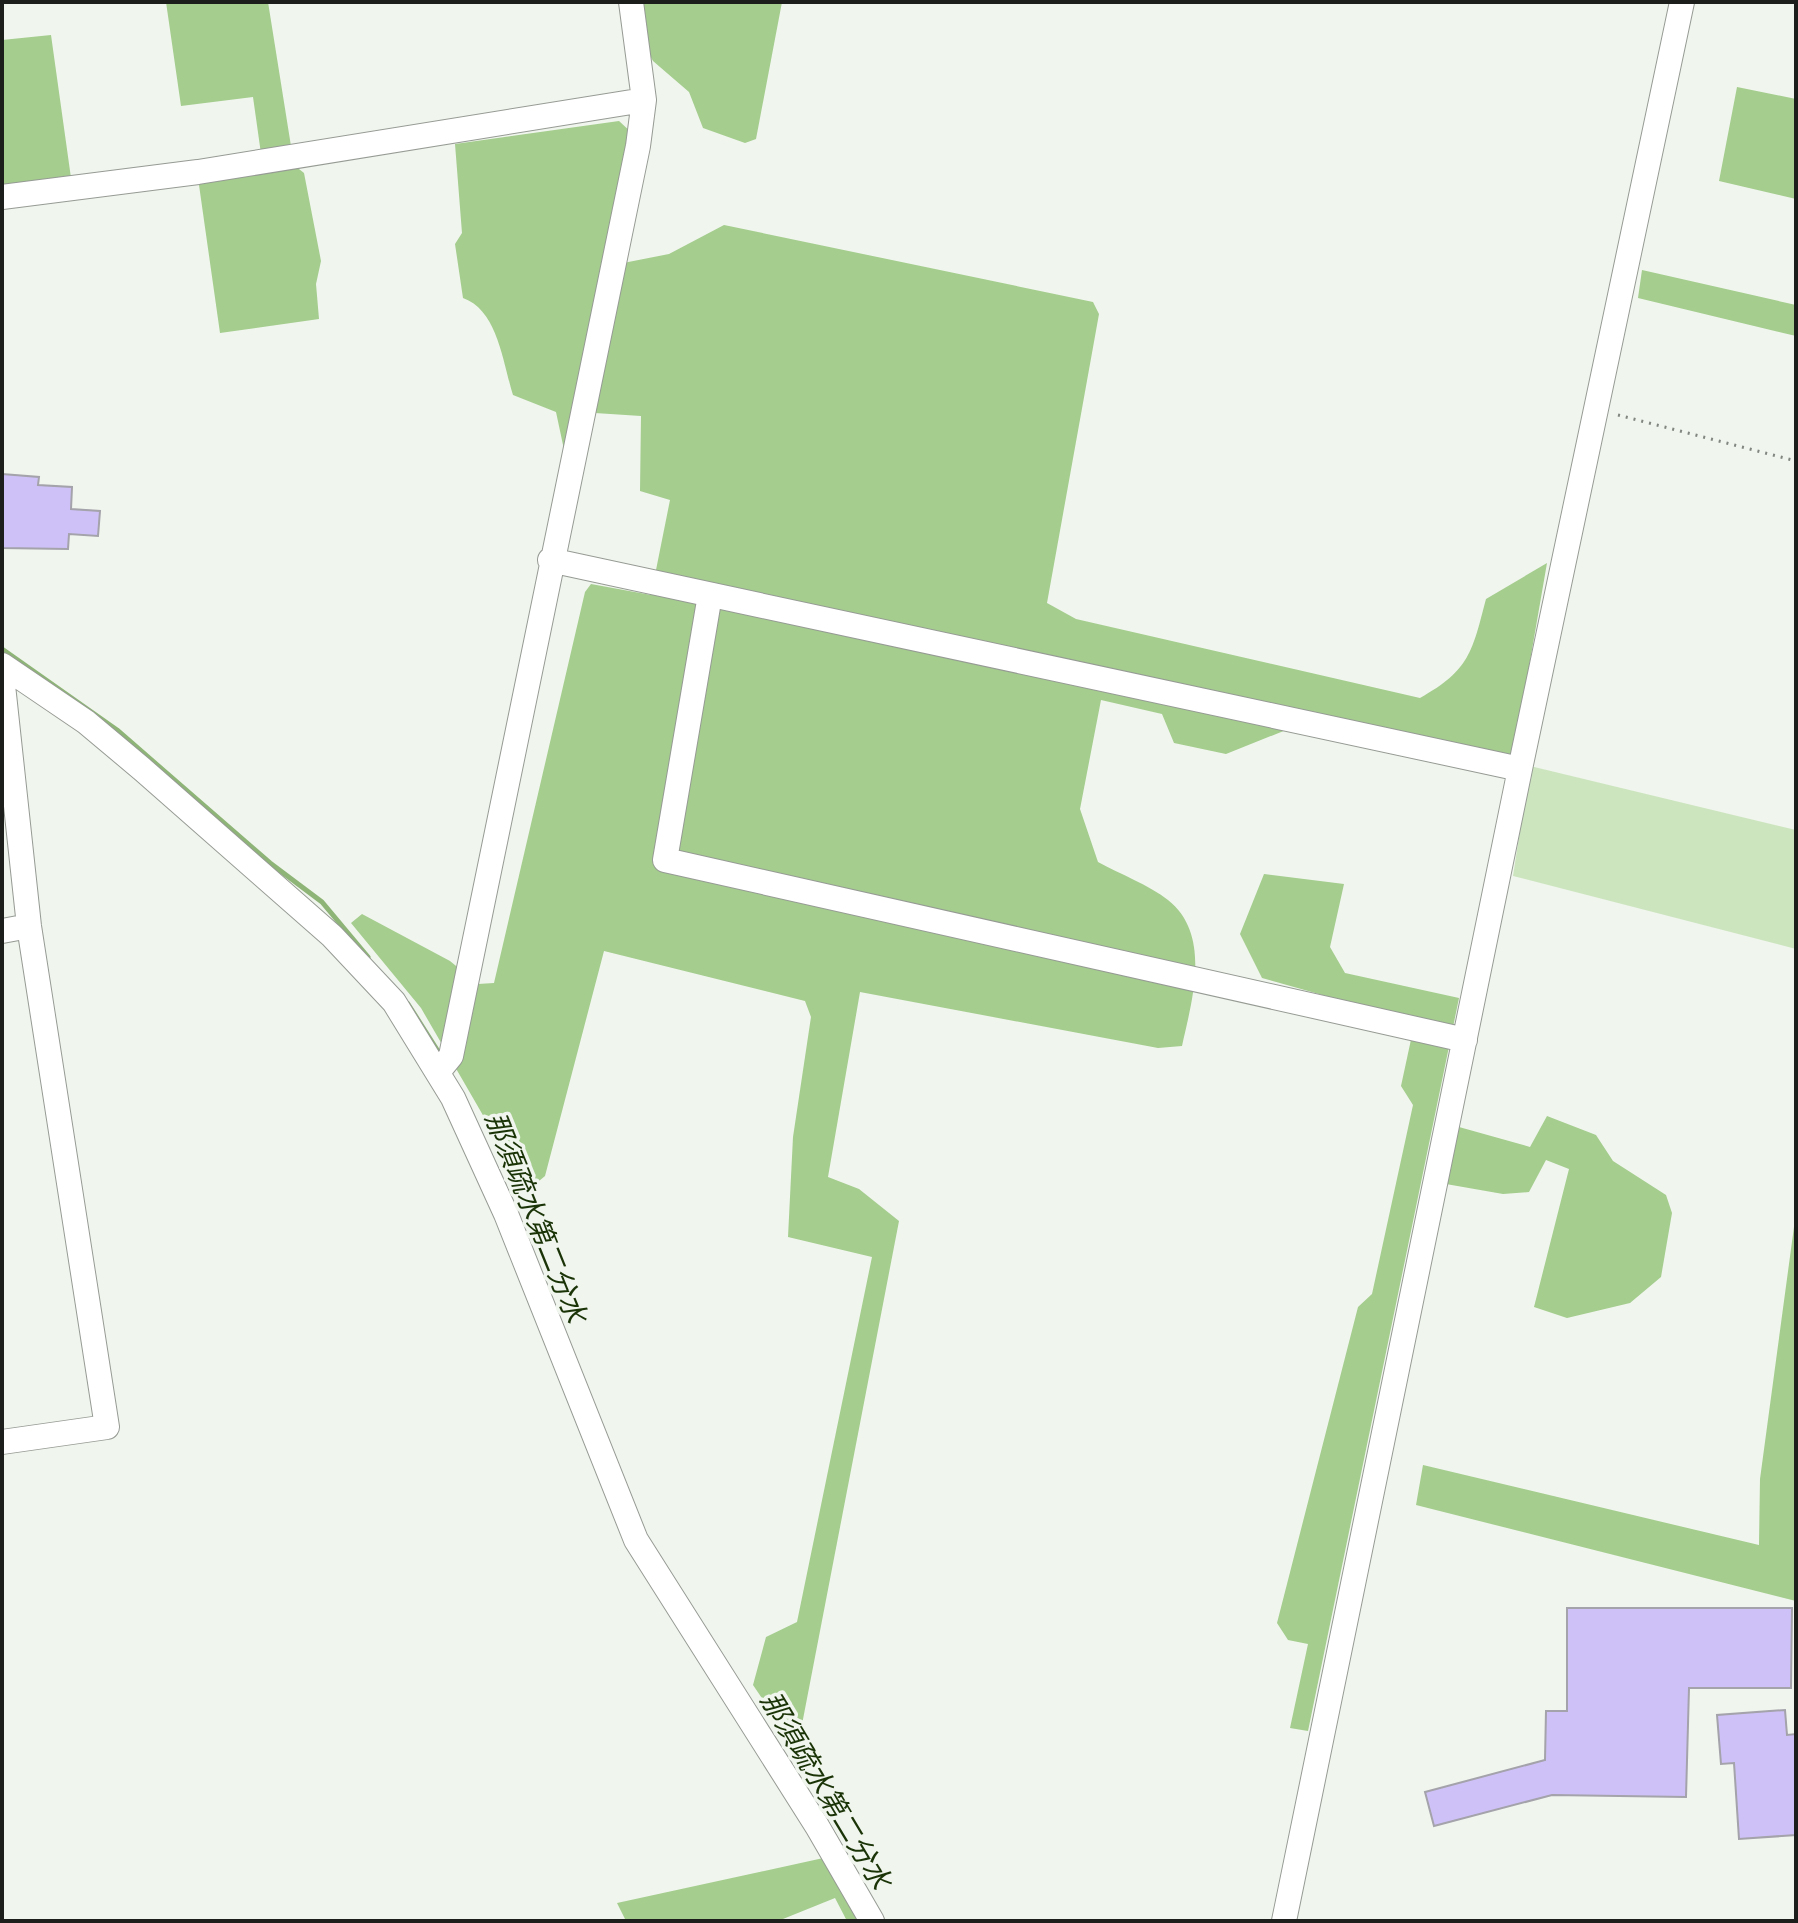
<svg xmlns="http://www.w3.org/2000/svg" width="1798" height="1923" viewBox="0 0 1798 1923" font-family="'Space Grotesk','Noto Sans JP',sans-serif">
<rect width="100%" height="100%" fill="#f0f5ed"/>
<!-- green -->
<path fill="#cce5bf" d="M1530,766L1796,830V949L1513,876Z"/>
<!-- forest -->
<path fill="#a4cd8e" d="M166,2H268L294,165L304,173L321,261L316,284L319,319L220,333L199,185L202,178L263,168L253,97L181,106Z
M639,2H782L756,139L745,143L703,128L689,92L653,61L644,45Z
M51,35L71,178L2,188V40Z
M1737,87L1796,99V199L1719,181Z
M619,121L632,133L608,266L669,254L724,225L1093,302L1099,314L1047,603L1076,619L1420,698C1470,670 1472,652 1486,599L1547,563L1513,759L1296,726L1226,754L1174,743L1162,714L1101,700L1080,809L1098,862C1120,874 1149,885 1168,900C1212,935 1192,1000 1182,1046L1158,1048L860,992L828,1177L859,1189L899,1221L799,1740L788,1737L753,1685L766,1637L797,1622L872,1257L788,1237L793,1137L811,1017L805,1001L604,951L545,1176L533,1186L515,1183L484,1117L421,1008L351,923L362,914L450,961L478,984L494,983L585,592L591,584L651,595L670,500L640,491L641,416L595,413L566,459L556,412L513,395C503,364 498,310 463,298L455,244L462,233L455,144Z
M1642,270L1796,305V336L1638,298Z
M1264,874L1344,884L1330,947L1345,973L1459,998L1308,1731L1290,1728L1308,1644L1288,1640L1277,1623L1358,1307L1372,1294L1413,1105L1401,1086L1415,1021L1262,978L1240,934Z
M1547,1116L1596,1135L1613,1161L1666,1195L1672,1213L1661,1277L1630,1303L1567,1318L1534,1307L1569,1169L1546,1160L1529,1192L1503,1194L1446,1184L1459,1127L1530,1147Z
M1796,1212V1601L1416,1505L1423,1465L1759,1545L1760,1479Z
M828,1857L863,1921H847L835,1898L778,1921H626L617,1903Z"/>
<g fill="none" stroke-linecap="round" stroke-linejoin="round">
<!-- stream -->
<path stroke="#8eb577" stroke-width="5" d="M2,649L117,730L270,863L322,902L368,957
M408,1004L441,1056"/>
</g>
<!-- building -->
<path fill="#cec1f8" stroke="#a4a2aa" stroke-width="2" d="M2,474L39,477L38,485L72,487L71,509L100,511L98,536L69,534L68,549L2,548Z
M1567,1608H1792L1791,1688H1689L1686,1797L1552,1795L1434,1826L1425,1792L1545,1760L1546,1711H1567Z
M1785,1710L1787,1735L1796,1734V1835L1739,1839L1734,1763L1721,1764L1717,1715Z"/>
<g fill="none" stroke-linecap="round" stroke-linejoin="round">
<defs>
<path id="minor" d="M2,197L198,172L644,100
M550,560L1520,769
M710,595L665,860L1465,1040
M2,665L86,722L142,769L332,936L394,1002L453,1098L506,1214L636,1540L817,1826L872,1921
M2,676L29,926L107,1427L2,1442
M2,931L29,926
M438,1072L451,1056L638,146L644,100L631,2
M1284,1921L1520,769L1682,2"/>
</defs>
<!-- minor casing -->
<use href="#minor" stroke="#969b94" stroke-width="26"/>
<!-- path -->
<path stroke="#828680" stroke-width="3" stroke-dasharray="2 6" stroke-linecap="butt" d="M1618,415L1796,461"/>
<!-- minor -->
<use href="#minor" stroke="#fff" stroke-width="24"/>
</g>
<g text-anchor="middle" stroke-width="7" stroke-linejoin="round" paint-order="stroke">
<!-- water labels -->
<g font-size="28" font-style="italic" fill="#1a3307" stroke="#f0f5ed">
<text transform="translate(536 1217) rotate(68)" y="10">那須疏水第二分水</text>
<text transform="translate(826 1790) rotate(59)" y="10">那須疏水第二分水</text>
</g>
</g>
<!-- border -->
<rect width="1798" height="1923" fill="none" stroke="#1c1e1b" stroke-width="8"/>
</svg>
